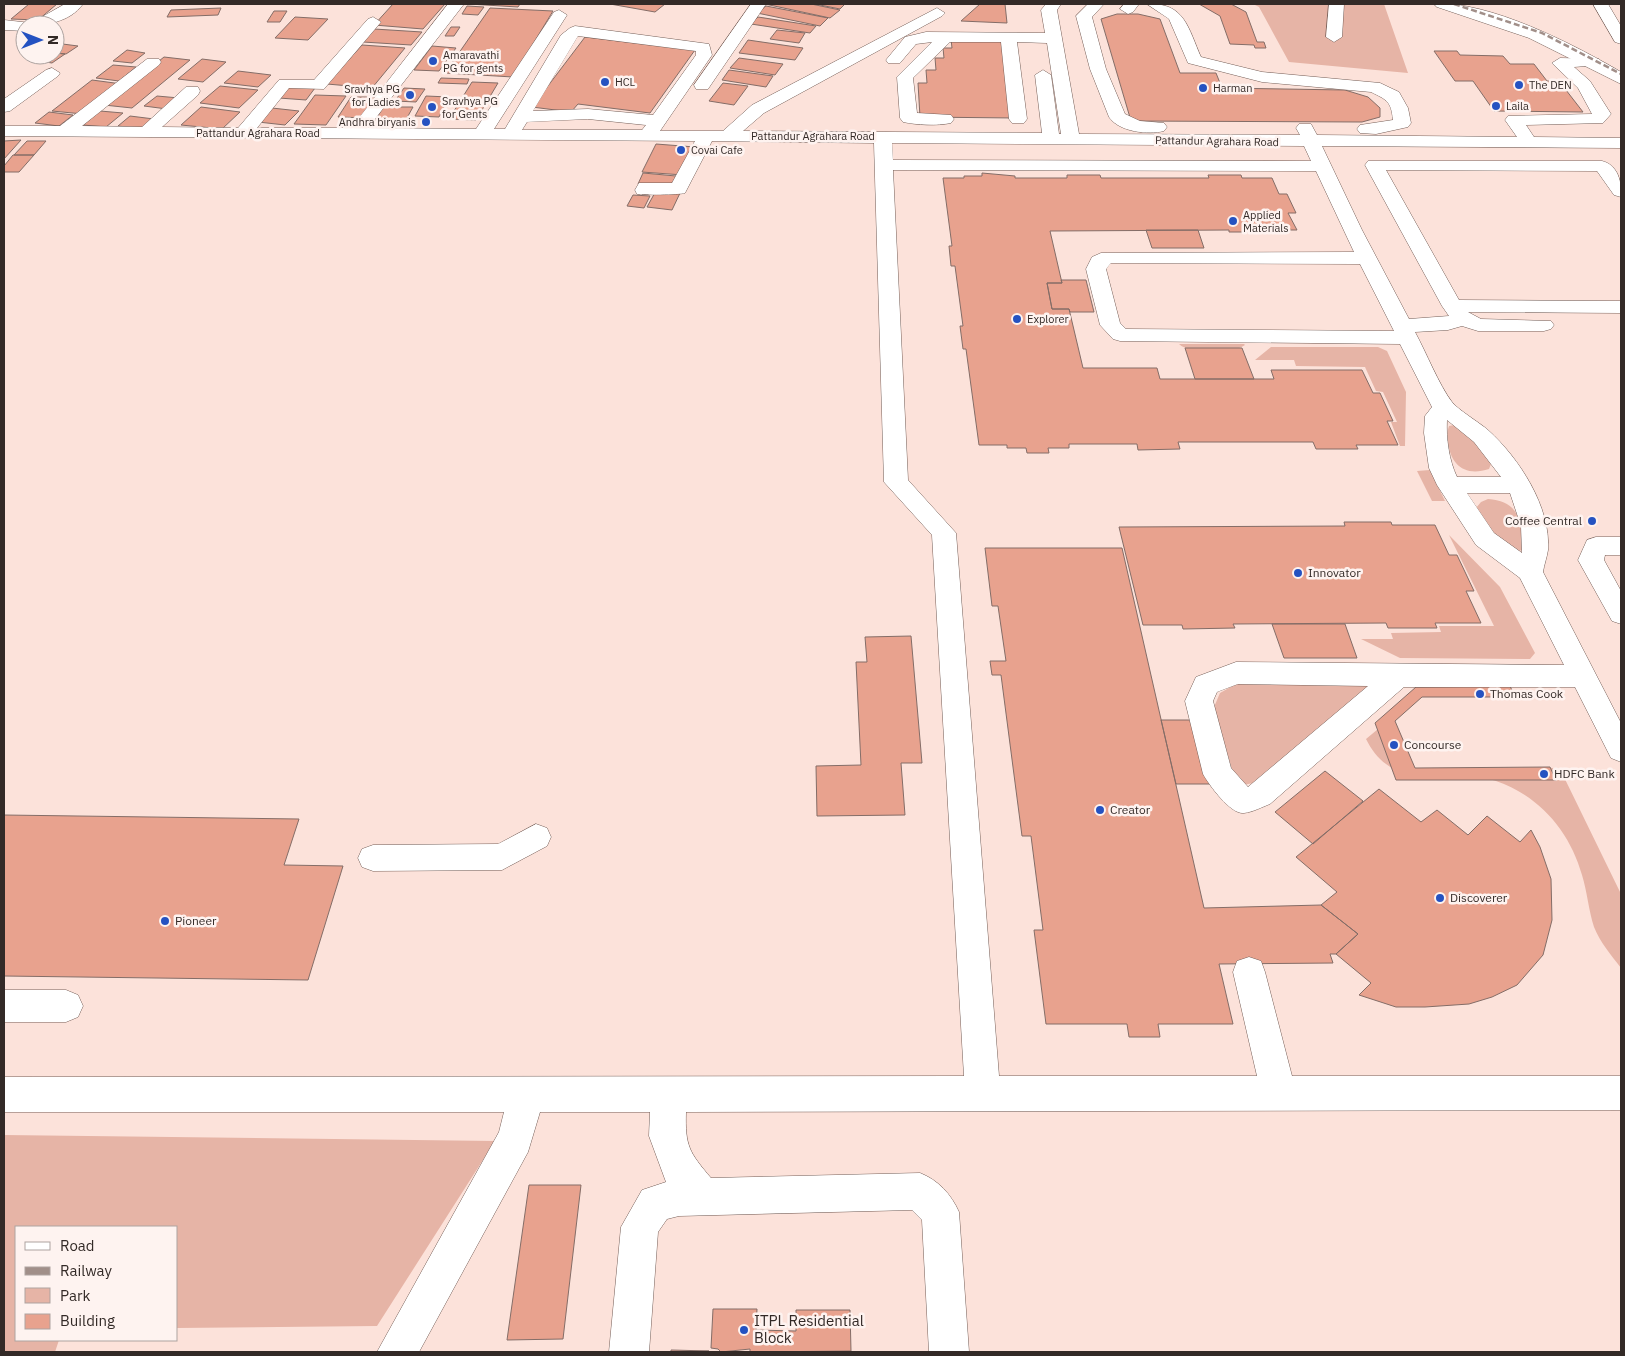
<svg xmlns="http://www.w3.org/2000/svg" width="1625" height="1356" viewBox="0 0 1625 1356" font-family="'IBM Plex Sans',sans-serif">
<rect width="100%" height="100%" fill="#fce2da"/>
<!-- green -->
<path fill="#e6b4a6" d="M1253,4H1384L1408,73L1289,62L1259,7Z
M1179,344H1244L1245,345C1233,354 1190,355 1179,344Z
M1271,347H1378L1387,351L1406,392L1405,446H1400L1391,422H1397L1383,392L1376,391L1365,367L1296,366L1294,360H1255Z
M1454,425C1470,435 1483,448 1491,464L1489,469C1465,477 1450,465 1448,441C1448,436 1447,431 1449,426Z
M1430,470L1445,501H1432L1417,471Z
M1488,499C1510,501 1518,509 1521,530C1523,537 1524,543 1522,550L1519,551C1501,542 1485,527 1476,508L1481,502Z
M1449,535L1500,587L1535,653L1530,659L1400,658L1361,639H1393L1391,633L1441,632L1439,626H1494Z
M1236,684L1371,686L1254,783L1242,785L1235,780L1214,707L1220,693Z
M1425,690L1514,692L1515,695L1421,696L1394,720L1414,769L1553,768L1562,773L1621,894V968C1611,955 1600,942 1594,927C1589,912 1587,891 1582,875C1570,832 1540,796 1496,781C1467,771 1426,773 1395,770C1381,762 1373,753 1366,739Z
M4,1135L495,1141L377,1326L176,1328V1227H16V1340H59L55,1352H4Z"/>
<!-- building -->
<path fill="#e8a28e" stroke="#846d67" d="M29,4H57L38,20L11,19Z
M393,4H445L423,29L374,25Z
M469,4H520L518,7Z
M610,4H665L655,12Z
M765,4H811L840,10L830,18Z
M815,4H845L840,9Z
M980,4H1005L1007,23L961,21Z
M1199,4H1231L1246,12L1257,42H1264L1266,48H1255L1254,45L1230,44L1220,16Z
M467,6L484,7L478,15L462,14Z
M766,6L828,18L820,26L757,13Z
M221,8L218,15L167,17L171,10Z
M490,8L553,11L513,77L445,73Z
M274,11H287L280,22H267Z
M1117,14H1138L1160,19L1180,73H1216L1222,88L1345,90L1368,97L1380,108V117L1362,122L1131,121L1101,19Z
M295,17L328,19L308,40L275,38Z
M758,17L816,26L810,33L751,24Z
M451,27H460L454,36H445Z
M374,29L422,32L411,45L363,42Z
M777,30L805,33L799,43L770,39Z
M585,37L695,50L650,113L578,104L571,112L532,107Z
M951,39L1002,40L1015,118L920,117L918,83H927L926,70H936L935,58H944L943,48H952Z
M748,40L803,48L795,60L739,53Z
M55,43L78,46L66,54L55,53Z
M362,45L405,48L372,88L327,84Z
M432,46L456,48L439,71L414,70Z
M127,50L145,53L132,63L113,61Z
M1434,51H1457L1460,55L1503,56L1510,64H1534L1547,81H1559L1583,112L1494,111L1473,81H1455Z
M55,53L65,54L52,63L27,59L34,55H55Z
M164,57L190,60L132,108L104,105Z
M739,58L783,64L775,75L730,68Z
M202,59L226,62L203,82L178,79Z
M113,65L136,67L119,81L96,78Z
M729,70L773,76L766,87L722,80Z
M238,71L271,75L258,87L224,83Z
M441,78L469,79L467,84L438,83Z
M92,80L122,84L83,114L52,111Z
M472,82L498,83L476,120L449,119Z
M723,83L748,86L734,105L709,101Z
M220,86L258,90L239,108L200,103Z
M288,87L315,88L306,100L279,98Z
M404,88L425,89L416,102L395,101Z
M315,95L346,96L326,125L294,124Z
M157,96L179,98L167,109L144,106Z
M426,96L449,97L439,117L415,116Z
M351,97H377L366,118L338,117Z
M201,107L240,112L222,129L181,125Z
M383,107H413L403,125H373Z
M272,108L299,111L285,125L258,122Z
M100,111L123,113L106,127L83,125Z
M49,112L73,115L59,126L35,123Z
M130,116L154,119L142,129L118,126Z
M21,140L4,159V141Z
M27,141H46L34,155H14Z
M656,144L695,147L683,175L642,172Z
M13,155H34L19,172H4V166Z
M643,173L676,176L671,187L638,184Z
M982,173L1015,176V178H1067V175H1100L1101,178H1209L1208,175H1241L1242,178H1272L1279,194H1287L1296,213H1288L1297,230H1264L1265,232H1229V230L1050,231L1062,283H1047L1052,309H1069L1083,368H1157L1160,379H1274L1271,370H1362L1373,393H1380L1393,421H1387L1398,445H1356L1358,449H1316L1313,442H1178L1180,449L1138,450L1137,444H1069V448H1048L1049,453H1027L1026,448H1007V445H979L966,349H963L960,326H963L955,266H951L949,246H952L943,178H964V176H982Z
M657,189L681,191L672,210L647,207Z
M633,195L650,196L644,208L627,206Z
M1146,230H1198L1204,248H1152Z
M1061,280H1086L1094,312H1070L1069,309H1052L1047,283H1062Z
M1185,348H1242L1254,379H1195Z
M1344,522H1391L1392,525H1435L1449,555H1457L1474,591H1466L1481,623H1435L1437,628H1388L1386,623L1233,624L1235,628L1183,629L1182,625H1143L1119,527L1345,526Z
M985,548H1122L1204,908L1321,905L1358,934L1336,954H1330L1333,963L1219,964L1233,1024H1158L1160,1037H1129L1127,1024H1046L1034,930H1043L1031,836H1022L1001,675H992L990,661H1006L998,606H992Z
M1272,624H1345L1357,658H1284Z
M911,636L922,763H901L905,815L817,816L816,766L861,765L856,662H867L865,637Z
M1510,686L1515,697H1422L1395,721L1415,768L1550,767L1556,780H1396L1375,723L1416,687Z
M1161,720H1193L1210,784H1176Z
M1325,771L1363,801L1313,844L1275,812Z
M1379,789L1421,822L1437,810L1468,835L1487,816L1520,842L1531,830L1540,847L1551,879L1552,920L1543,955L1517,985L1492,997L1469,1004L1425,1007H1396L1359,995L1371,983L1336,954L1358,934L1321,905L1337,892L1296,857Z
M4,815L299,819L284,865L343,866L308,980L4,976Z
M529,1185H581L563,1339L507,1340Z
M713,1309H757L756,1330L796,1331V1310H850L851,1351L750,1352V1349L721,1352L718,1349L711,1348Z
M671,1350L709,1351L671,1352Z"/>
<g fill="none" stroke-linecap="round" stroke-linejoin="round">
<defs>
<path id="minor" d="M65,4H83C69,23 46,25 25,25V31L4,30V20L31,23Z
M448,4H464L368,128L476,129L554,12L559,10L567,15L494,129H505L561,35L570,28L575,26L709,44L712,55L660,131H723L752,105L937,8L945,13L942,16L764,113L743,131L1042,133L1035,75L1043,70L1051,75L1059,134H1061L1047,43L1017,42L1027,119L1024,123H1012L1009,119L1001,42H950L913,78L917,113L951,115L954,119L951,123C937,126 917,125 903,122L900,118L897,77L932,42L916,44L900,63H888L886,60L905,37L926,32L1045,33L1041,10L1046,4H1061L1057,10L1079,134L1300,135L1296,128L1299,124H1311L1317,135L1517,137L1505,120L1508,116L1592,114L1578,88L1552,63L1560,58L1599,59L1601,62L1599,65L1574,67L1590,81L1611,114L1603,123L1526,125L1534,137L1621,138V148L1322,146L1362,230L1409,319L1449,316L1442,306L1365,165L1368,161H1602C1618,165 1622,182 1621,197L1614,195L1597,171L1386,170L1459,300L1621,301V313L1468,312L1481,319L1551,321L1554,325L1551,329L1544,331H1478L1462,326L1448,330L1415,332C1426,352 1439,385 1452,402C1457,409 1480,423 1488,430C1519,458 1551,507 1548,550C1547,557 1544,565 1543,572L1621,723V762L1611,758L1575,687H1404L1270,804C1262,807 1253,812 1244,813C1231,815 1209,785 1203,774L1185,701L1196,677L1236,662L1564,665L1520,578L1476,545L1437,485L1429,468L1424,433L1425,416L1432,407L1400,344L1120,341L1113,339L1100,325L1086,269L1092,257L1101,253L1354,252L1316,171L893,170L908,480L956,533L999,1076H1257L1233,972L1237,961L1249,957L1261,961L1265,972L1292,1076H1621V1110L686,1112C685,1146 689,1152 711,1178L920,1173C938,1180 951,1194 959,1212L969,1352H929L922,1220L912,1210L679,1216L667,1219L658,1232L649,1352H609L621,1227L642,1190L666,1182L649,1136L650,1112H540L528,1152L419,1352H377L499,1132L504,1112H4V1077L964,1076L932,535L884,482L874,143L712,141L685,193C678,195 643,195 637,194L635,190L639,183H672L695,141L4,136V126H60L147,59H159L161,62L159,65L82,126L142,127L186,87H198L200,91L198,95L162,127L238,128L279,80H314L368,19L373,17L381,22L324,89L289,88L257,128H351ZM578,36L696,51V55L653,115L588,109L533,111ZM588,119L646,125L642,130H522L527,122ZM892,143L1304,146L1311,161L893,160ZM1111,263L1360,264L1394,331L1126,329L1120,323L1106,269ZM1447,420L1474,442L1501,477H1457C1449,460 1446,439 1447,420ZM1467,493H1510L1521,526L1522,553L1494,533ZM1238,684L1368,686L1248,787L1231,768L1213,701L1217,692Z
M751,4H766L708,89H696L694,85Z
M1088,4H1104L1092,17L1106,69L1125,114L1140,121L1164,123L1167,127L1164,131C1148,135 1119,132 1109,117L1090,69L1076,16Z
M1124,4H1139L1133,12L1128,14L1120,9Z
M1147,4C1185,2 1188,28 1201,57L1262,72L1380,83L1399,92L1408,108L1411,123L1408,127L1376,134L1360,133L1357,129L1360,125L1393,120C1391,101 1387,100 1371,92L1262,82L1188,63L1169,19Z
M1329,4H1344L1342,37L1334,42L1326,37Z
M52,68L60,73L58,76L10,111L4,112V99L46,70Z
M1596,537H1621V555H1605L1604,560L1621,591V624L1612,621L1578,560L1587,540Z
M536,824L547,828L551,837L547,846L502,870L373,871L362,867L358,858L362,849L373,845L498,844Z
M4,990H66L78,995L83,1006L78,1017L66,1022H4Z"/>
<path id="major" d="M1434,4C1488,0 1575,45 1621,72V84L1529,38L1437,7Z
M1593,4H1608L1621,26V44L1615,42Z"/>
</defs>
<!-- minor casing -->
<use href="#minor" stroke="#755f58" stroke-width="1"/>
<!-- major casing -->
<use href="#major" stroke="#755f58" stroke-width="1"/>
<!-- minor -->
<use href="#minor" fill="#fff" fill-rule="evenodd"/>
<!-- major -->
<use href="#major" fill="#fff" fill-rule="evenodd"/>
<!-- rail -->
<path stroke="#a18f89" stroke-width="2.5" stroke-dasharray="6 3" stroke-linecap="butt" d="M1454,4L1542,33L1621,74"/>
</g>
<!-- markers -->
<g fill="#2552c1" stroke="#fef3f0" stroke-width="2">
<circle cx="433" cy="61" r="5"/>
<circle cx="605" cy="82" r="5"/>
<circle cx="1519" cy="85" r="5"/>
<circle cx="1203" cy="88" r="5"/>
<circle cx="410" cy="95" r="5"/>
<circle cx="1496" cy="106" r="5"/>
<circle cx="432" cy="107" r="5"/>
<circle cx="426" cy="122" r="5"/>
<circle cx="681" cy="150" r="5"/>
<circle cx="1233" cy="221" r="5"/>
<circle cx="1017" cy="319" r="5"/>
<circle cx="1592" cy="521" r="5"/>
<circle cx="1298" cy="573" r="5"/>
<circle cx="1480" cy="694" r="5"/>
<circle cx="1394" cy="745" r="5"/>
<circle cx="1544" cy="774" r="5"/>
<circle cx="1100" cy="810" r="5"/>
<circle cx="1440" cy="898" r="5"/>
<circle cx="165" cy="921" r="5"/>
<circle cx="744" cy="1330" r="5"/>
</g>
<g text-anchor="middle" stroke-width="5" stroke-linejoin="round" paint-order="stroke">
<!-- far-poi labels -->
<g font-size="11" fill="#332a27" stroke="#fef3f0" text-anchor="start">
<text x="443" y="59">Amaravathi<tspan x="443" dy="13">PG for gents</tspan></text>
<text x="615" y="86">HCL</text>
<text x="1529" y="89">The DEN</text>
<text x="1213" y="92">Harman</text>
<text x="400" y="93" text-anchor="end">Sravhya PG<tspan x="400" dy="13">for Ladies</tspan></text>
<text x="442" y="105">Sravhya PG<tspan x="442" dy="13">for Gents</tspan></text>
<text x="1506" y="110">Laila</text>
<text x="416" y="126" text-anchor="end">Andhra biryanis</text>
<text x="691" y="154">Covai Cafe</text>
<text x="1243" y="219">Applied<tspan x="1243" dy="13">Materials</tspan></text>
<text x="1027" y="323">Explorer</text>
</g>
<!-- far-street labels -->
<g font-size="11" fill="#332a27" stroke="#fef3f0">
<text x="258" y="137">Pattandur Agrahara Road</text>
<text x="813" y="140">Pattandur Agrahara Road</text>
<text transform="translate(1217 141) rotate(1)" y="4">Pattandur Agrahara Road</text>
</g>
<!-- poi labels -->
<g font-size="12" fill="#332a27" stroke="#fef3f0" text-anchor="start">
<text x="1582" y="525" text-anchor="end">Coffee Central</text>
<text x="1308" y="577">Innovator</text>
<text x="1490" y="698">Thomas Cook</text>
<text x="1404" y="749">Concourse</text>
<text x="1554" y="778">HDFC Bank</text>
<text x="1110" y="814">Creator</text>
<text x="1450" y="902">Discoverer</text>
<text x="175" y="925">Pioneer</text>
</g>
<!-- near-poi labels -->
<g font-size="15" fill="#332a27" stroke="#fef3f0" text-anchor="start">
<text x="754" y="1326">ITPL Residential<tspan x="754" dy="17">Block</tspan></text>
</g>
</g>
<!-- border -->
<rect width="1625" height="1356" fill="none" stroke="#332a27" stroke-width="10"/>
<!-- legend -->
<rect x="15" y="1226" width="162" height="115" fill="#fef3f0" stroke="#ada3a0"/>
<rect x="25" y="1242" width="25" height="8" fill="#ffffff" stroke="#ada3a0"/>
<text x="60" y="1251" font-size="15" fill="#332a27">Road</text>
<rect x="25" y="1267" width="25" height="8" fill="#a18f89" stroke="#ada3a0"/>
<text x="60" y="1276" font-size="15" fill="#332a27">Railway</text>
<rect x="25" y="1288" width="25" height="15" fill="#e6b4a6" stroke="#ada3a0"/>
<text x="60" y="1301" font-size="15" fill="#332a27">Park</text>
<rect x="25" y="1314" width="25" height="15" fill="#e8a28e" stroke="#ada3a0"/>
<text x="60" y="1326" font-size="15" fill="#332a27">Building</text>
<!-- north arrow -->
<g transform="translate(40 40) rotate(90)"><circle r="24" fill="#fef3f0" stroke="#ada3a0"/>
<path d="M0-4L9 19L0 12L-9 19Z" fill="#2552c1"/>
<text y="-8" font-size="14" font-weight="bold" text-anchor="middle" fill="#332a27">N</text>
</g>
</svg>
